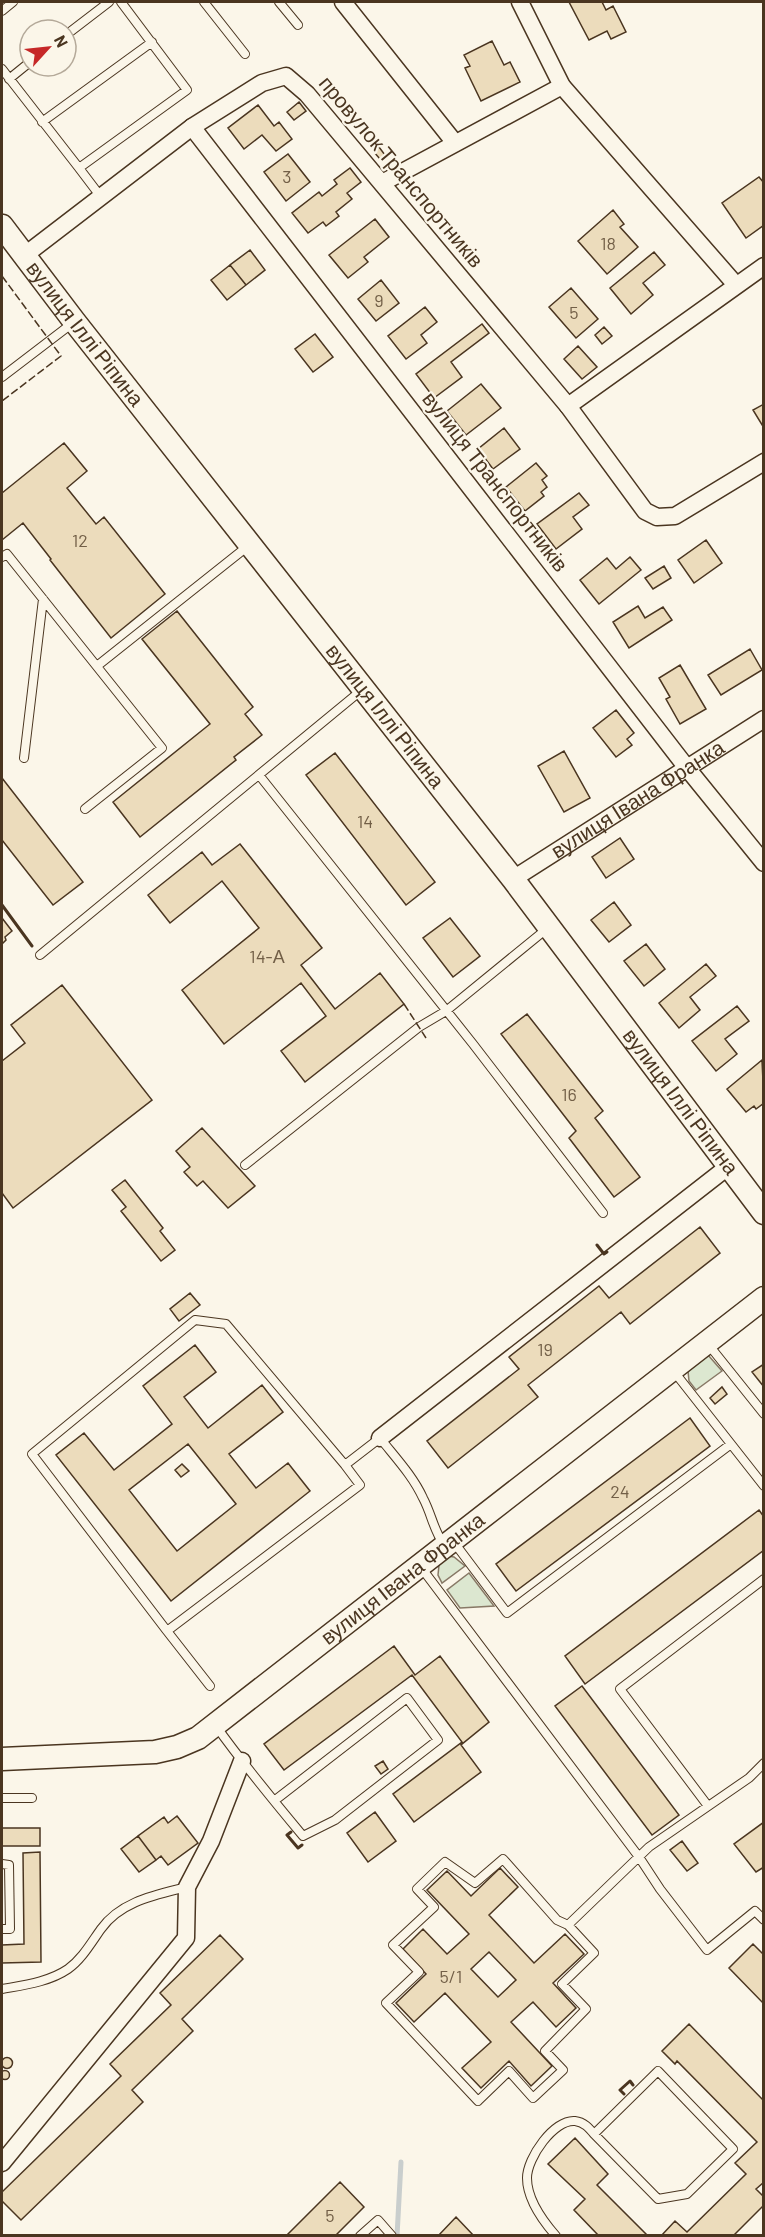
<svg xmlns="http://www.w3.org/2000/svg" width="765" height="2237" viewBox="0 0 765 2237" font-family="Barlow,sans-serif">
<rect width="100%" height="100%" fill="#fbf6e9"/>
<!-- green -->
<path fill="#dce7d0" stroke="#887966" stroke-width="1.5" d="M708,1355L722,1371L696,1390L689,1381L688,1371Z
M448,1556L454,1557L465,1566L442,1583L438,1575L439,1565Z
M469,1573L494,1606L460,1608L447,1590Z"/>
<g fill="none" stroke-linecap="round" stroke-linejoin="round">
<!-- stream -->
<path stroke="#c9cecd" stroke-width="5" d="M397,2236L401,2162"/>
</g>
<!-- building -->
<path fill="#ecdcbc" stroke="#4a3520" stroke-width="1.5" fill-rule="evenodd" d="M569,2H602L606,10L613,6L626,32L611,39L607,31L589,40Z
M492,41L504,65L510,62L520,82L481,101L465,68L470,66L464,55Z
M299,102L306,111L294,120L287,112Z
M258,105L274,126L279,122L292,139L276,151L262,135L244,149L228,128Z
M379,147L385,155L380,159L373,151Z
M288,154L310,182L286,201L264,172Z
M350,168L361,182L347,193L352,199L336,212L339,216L326,226L323,222L308,233L292,213L319,192L322,196L337,184L334,180Z
M759,177L764,183V225L746,238L722,203Z
M613,210L624,224L620,227L638,247L607,274L578,241Z
M375,219L389,237L364,257L368,262L348,278L329,255Z
M250,250L265,270L246,285L230,265Z
M654,252L665,265L643,283L653,295L631,314L610,288Z
M230,265L246,285L227,300L211,280Z
M381,280L399,303L376,321L358,299Z
M571,288L598,319L576,338L549,307Z
M425,307L437,322L421,335L427,343L406,359L388,336Z
M482,324L489,333L451,362L462,377L434,398L416,374Z
M604,327L612,336L602,344L595,335Z
M315,334L333,357L313,372L295,349Z
M578,346L597,367L582,379L564,359Z
M481,384L501,408L466,435L447,411Z
M764,404V428L753,410Z
M504,428L520,449L493,469L478,449Z
M64,443L87,471L67,488L96,524L104,517L165,594L111,638L50,560L51,559L23,523L2,540V493Z
M536,463L547,476L542,480L547,487L541,492L544,496L525,511L506,487Z
M579,493L589,505L573,517L582,529L556,549L537,524Z
M706,540L722,563L694,583L678,560Z
M630,557L641,570L599,604L580,580L607,558L616,569Z
M664,566L671,578L653,589L645,578Z
M638,606L645,618L663,607L672,620L629,648L613,622Z
M177,611L253,707L245,714L262,735L234,757L236,760L140,837L113,802L210,724L142,639Z
M750,649L762,670L721,695L708,675Z
M680,665L706,709L680,724L666,699L670,697L659,678Z
M616,710L634,733L627,739L632,745L616,757L593,728Z
M564,751L590,798L564,812L538,766Z
M335,753L435,882L406,905L306,775Z
M2,778L83,882L53,905L2,840Z
M620,838L634,859L606,878L592,857Z
M240,844L322,948L301,965L335,1009L380,973L404,1004L305,1082L281,1051L326,1016L301,983L224,1044L182,990L259,928L222,881L170,923L148,895L202,852L212,865Z
M614,902L631,925L609,942L591,920Z
M2,918L12,931L5,937L6,940L2,944Z
M450,918L480,956L453,977L423,938Z
M646,944L665,969L644,986L624,961Z
M706,964L716,976L690,997L700,1010L679,1028L659,1003Z
M62,985L152,1100L13,1208L2,1193V1061L25,1043L11,1025Z
M737,1006L749,1021L725,1039L737,1054L716,1071L692,1041Z
M527,1014L603,1111L595,1118L640,1177L614,1197L569,1138L576,1131L501,1034Z
M762,1060L764,1103L756,1109L754,1106L746,1112L727,1089Z
M202,1128L255,1186L228,1208L203,1181L197,1186L184,1172L190,1167L176,1151Z
M125,1180L163,1228L160,1231L175,1250L161,1261L121,1211L126,1207L112,1190Z
M700,1227L720,1253L630,1324L621,1312L528,1385L538,1397L448,1468L427,1441L519,1369L509,1357L599,1286L609,1298Z
M190,1293L200,1305L179,1321L170,1309Z
M195,1345L216,1372L184,1397L208,1428L262,1385L283,1412L229,1454L256,1488L288,1463L310,1491L171,1601L56,1455L84,1433L114,1470L172,1424L143,1386ZM188,1444L236,1504L177,1551L129,1490Z
M764,1364V1387L752,1372Z
M722,1387L727,1394L715,1404L710,1398Z
M690,1418L710,1446L516,1591L496,1564Z
M182,1464L189,1471L181,1477L175,1470Z
M759,1510L764,1517V1550L585,1684L565,1656Z
M394,1646L415,1675L440,1656L489,1722L461,1745L481,1772L414,1822L393,1794L462,1742L412,1675L284,1770L264,1744Z
M582,1686L679,1815L652,1835L555,1706Z
M383,1761L388,1769L381,1774L375,1766Z
M375,1812L396,1841L368,1862L347,1833Z
M177,1816L198,1843L168,1865L161,1856L156,1860L138,1836L164,1817L168,1823Z
M764,1822V1867L756,1872L734,1844Z
M2,1828H40V1846H2Z
M138,1836L156,1860L139,1872L121,1849Z
M682,1841L698,1863L687,1871L670,1850Z
M40,1852L41,1962L2,1963V1945L24,1944L23,1853Z
M500,1868L518,1887L489,1915L534,1963L565,1934L584,1954L553,1983L576,2008L556,2027L533,2002L511,2022L552,2066L531,2086L509,2061L481,2088L462,2068L491,2042L445,1993L414,2022L396,2003L426,1974L403,1949L423,1929L447,1954L469,1934L427,1890L447,1871L471,1896ZM489,1952L516,1980L498,1997L471,1969Z
M220,1935L243,1959L182,2019L193,2031L132,2090L143,2102L21,2220L2,2201V2192L121,2076L110,2064L171,2005L160,1993Z
M753,1944L764,1955V2004L729,1968Z
M689,2024L764,2101V2182L756,2189L764,2197V2205L733,2236H661L675,2221L687,2232L746,2174L735,2163L757,2142L677,2061L675,2064L662,2051Z
M1.5 2063a5.5 5.5 0 1 1 11 0a5.5 5.5 0 1 1-11 0Z
M0.5 2075a4.5 4.5 0 1 1 9 0a4.5 4.5 0 1 1-9 0Z
M575,2138L608,2174L597,2185L648,2236H599L574,2210L585,2199L548,2164Z
M340,2182L364,2207L335,2236H286Z
M456,2217L474,2236H438Z"/>
<g fill="none" stroke-linecap="round" stroke-linejoin="round">
<defs>
<path id="lane" d="M204,2L245,54
M279,2L298,25
M2,11L13,2
M66,35L109,2
M2,69L79,168L187,90L121,2
M9,79L30,62
M42,122L152,42
M79,168L101,197
M2,377L74,322
M2,557L7,554L162,748L85,809
M97,666L248,546
M24,758L43,599
M259,775L473,1044L603,1213
M40,955L363,689
M245,1165L419,1027L446,1011L549,927
M708,1344L764,1414
M672,1369L764,1486
M345,1465L226,1324L195,1320L32,1454L167,1631L360,1485L345,1465L380,1438C395,1457 413,1476 423,1498C432,1515 433,1529 444,1545
M453,1541L507,1613L731,1444
M420,1566L639,1857L660,1889L707,1950L755,1911L764,1920
M167,1631L210,1686
M216,1726C243,1764 273,1800 303,1836L335,1820L438,1740L407,1698L274,1801
M2,1798H32
M708,1806L620,1689L764,1579
M2,1864L9,1865L10,1929H2
M568,1925L557,1920L503,1859L475,1883L445,1862L417,1889L434,1907L393,1945L419,1972L386,2003L478,2101L509,2071L533,2098L563,2070L545,2051L586,2009L562,1984L594,1953L568,1925L649,1847L749,1778L764,1763
M2,1989C24,1985 49,1982 68,1969C82,1959 91,1943 101,1929C121,1901 156,1895 187,1887
M360,2236L378,2220L392,2236
M556,2236C542,2220 527,2199 527,2178C527,2158 554,2119 575,2121C584,2122 589,2128 594,2134L658,2199L687,2194L733,2149L658,2071L594,2134"/>
<g id="street">
<path d="M343,2L455,143"/>
<path d="M520,2L562,86L736,285"/>
<path d="M192,127L687,768L764,863"/>
<path d="M382,183L562,86"/>
<path d="M25,255L192,127L262,83L286,76L307,94L568,406L645,511L657,517L675,516L764,462"/>
<path d="M568,406L764,266"/>
<path id="s1" d="M513,879L764,719"/>
<path d="M380,1438L729,1166"/>
<path d="M2,2163L186,1938L187,1887L211,1841L242,1761"/>
</g>
<g id="secondary">
<path id="s2" d="M2,226L74,321L513,879L764,1213"/>
<path id="s3" d="M2,1759L155,1752L177,1747L198,1738L764,1298"/>
</g>
</defs>
<!-- lane casing -->
<use href="#lane" stroke="#4a3520" stroke-width="10"/>
<!-- street casing -->
<use href="#street" stroke="#4a3520" stroke-width="19"/>
<!-- secondary casing -->
<use href="#secondary" stroke="#4a3520" stroke-width="25"/>
<!-- lane -->
<use href="#lane" stroke="#fbf6e9" stroke-width="8"/>
<!-- street -->
<use href="#street" stroke="#fbf6e9" stroke-width="16"/>
<!-- secondary -->
<use href="#secondary" stroke="#fbf6e9" stroke-width="22"/>
<!-- fence -->
<path stroke="#4a3520" stroke-width="1.5" stroke-dasharray="8 3" stroke-linecap="butt" d="M2,276L61,356L2,401
M404,1004L426,1038"/>
<!-- wall -->
<path stroke="#4a3520" stroke-width="3" d="M2,905L32,946
M597,1245L604,1254L607,1252
M291,1832L287,1835L298,1848L302,1845
M624,2094L620,2090L630,2081L633,2085"/>
</g>
<g text-anchor="middle" stroke-width="4.5" stroke-linejoin="round" paint-order="stroke">
<!-- number labels -->
<g font-size="18" fill="#725f47">
<text x="287" y="183">3</text>
<text x="608" y="250">18</text>
<text x="379" y="307">9</text>
<text x="574" y="319">5</text>
<text x="80" y="547">12</text>
<text x="365" y="828">14</text>
<text x="267" y="963">14-А</text>
<text x="569" y="1101">16</text>
<text x="545" y="1356">19</text>
<text x="620" y="1498">24</text>
<text x="451" y="1983">5/1</text>
<text x="330" y="2222">5</text>
</g>
<!-- street labels -->
<g font-size="21" fill="#4a3520" stroke="#fbf6e9">
<text transform="translate(401 172) rotate(50)" y="7">провулок Транспортників</text>
<text dy="7" stroke="none"><textPath href="#s2" startOffset="136">вулиця Іллі Ріпина</textPath></text>
<text transform="translate(495 482) rotate(52)" y="7">вулиця Транспортників</text>
<text dy="7" stroke="none"><textPath href="#s2" startOffset="622">вулиця Іллі Ріпина</textPath></text>
<text dy="7" stroke="none"><textPath href="#s1" startOffset="148">вулиця Івана Франка</textPath></text>
<text dy="7" stroke="none"><textPath href="#s2" startOffset="1108">вулиця Іллі Ріпина</textPath></text>
<text dy="7" stroke="none"><textPath href="#s3" startOffset="458">вулиця Івана Франка</textPath></text>
</g>
</g>
<!-- border -->
<rect width="765" height="2237" fill="none" stroke="#4a3520" stroke-width="6"/>
<!-- north arrow -->
<g transform="translate(48 48) rotate(63)"><circle r="28" fill="#fbf6e9" stroke="#b4a999" stroke-width="1.5"/>
<path d="M0-4.5L10 22L0 15L-10 22Z" fill="#c62828"/>
<text y="-9" font-size="16" font-weight="bold" text-anchor="middle" fill="#4a3520">N</text>
</g>
</svg>
